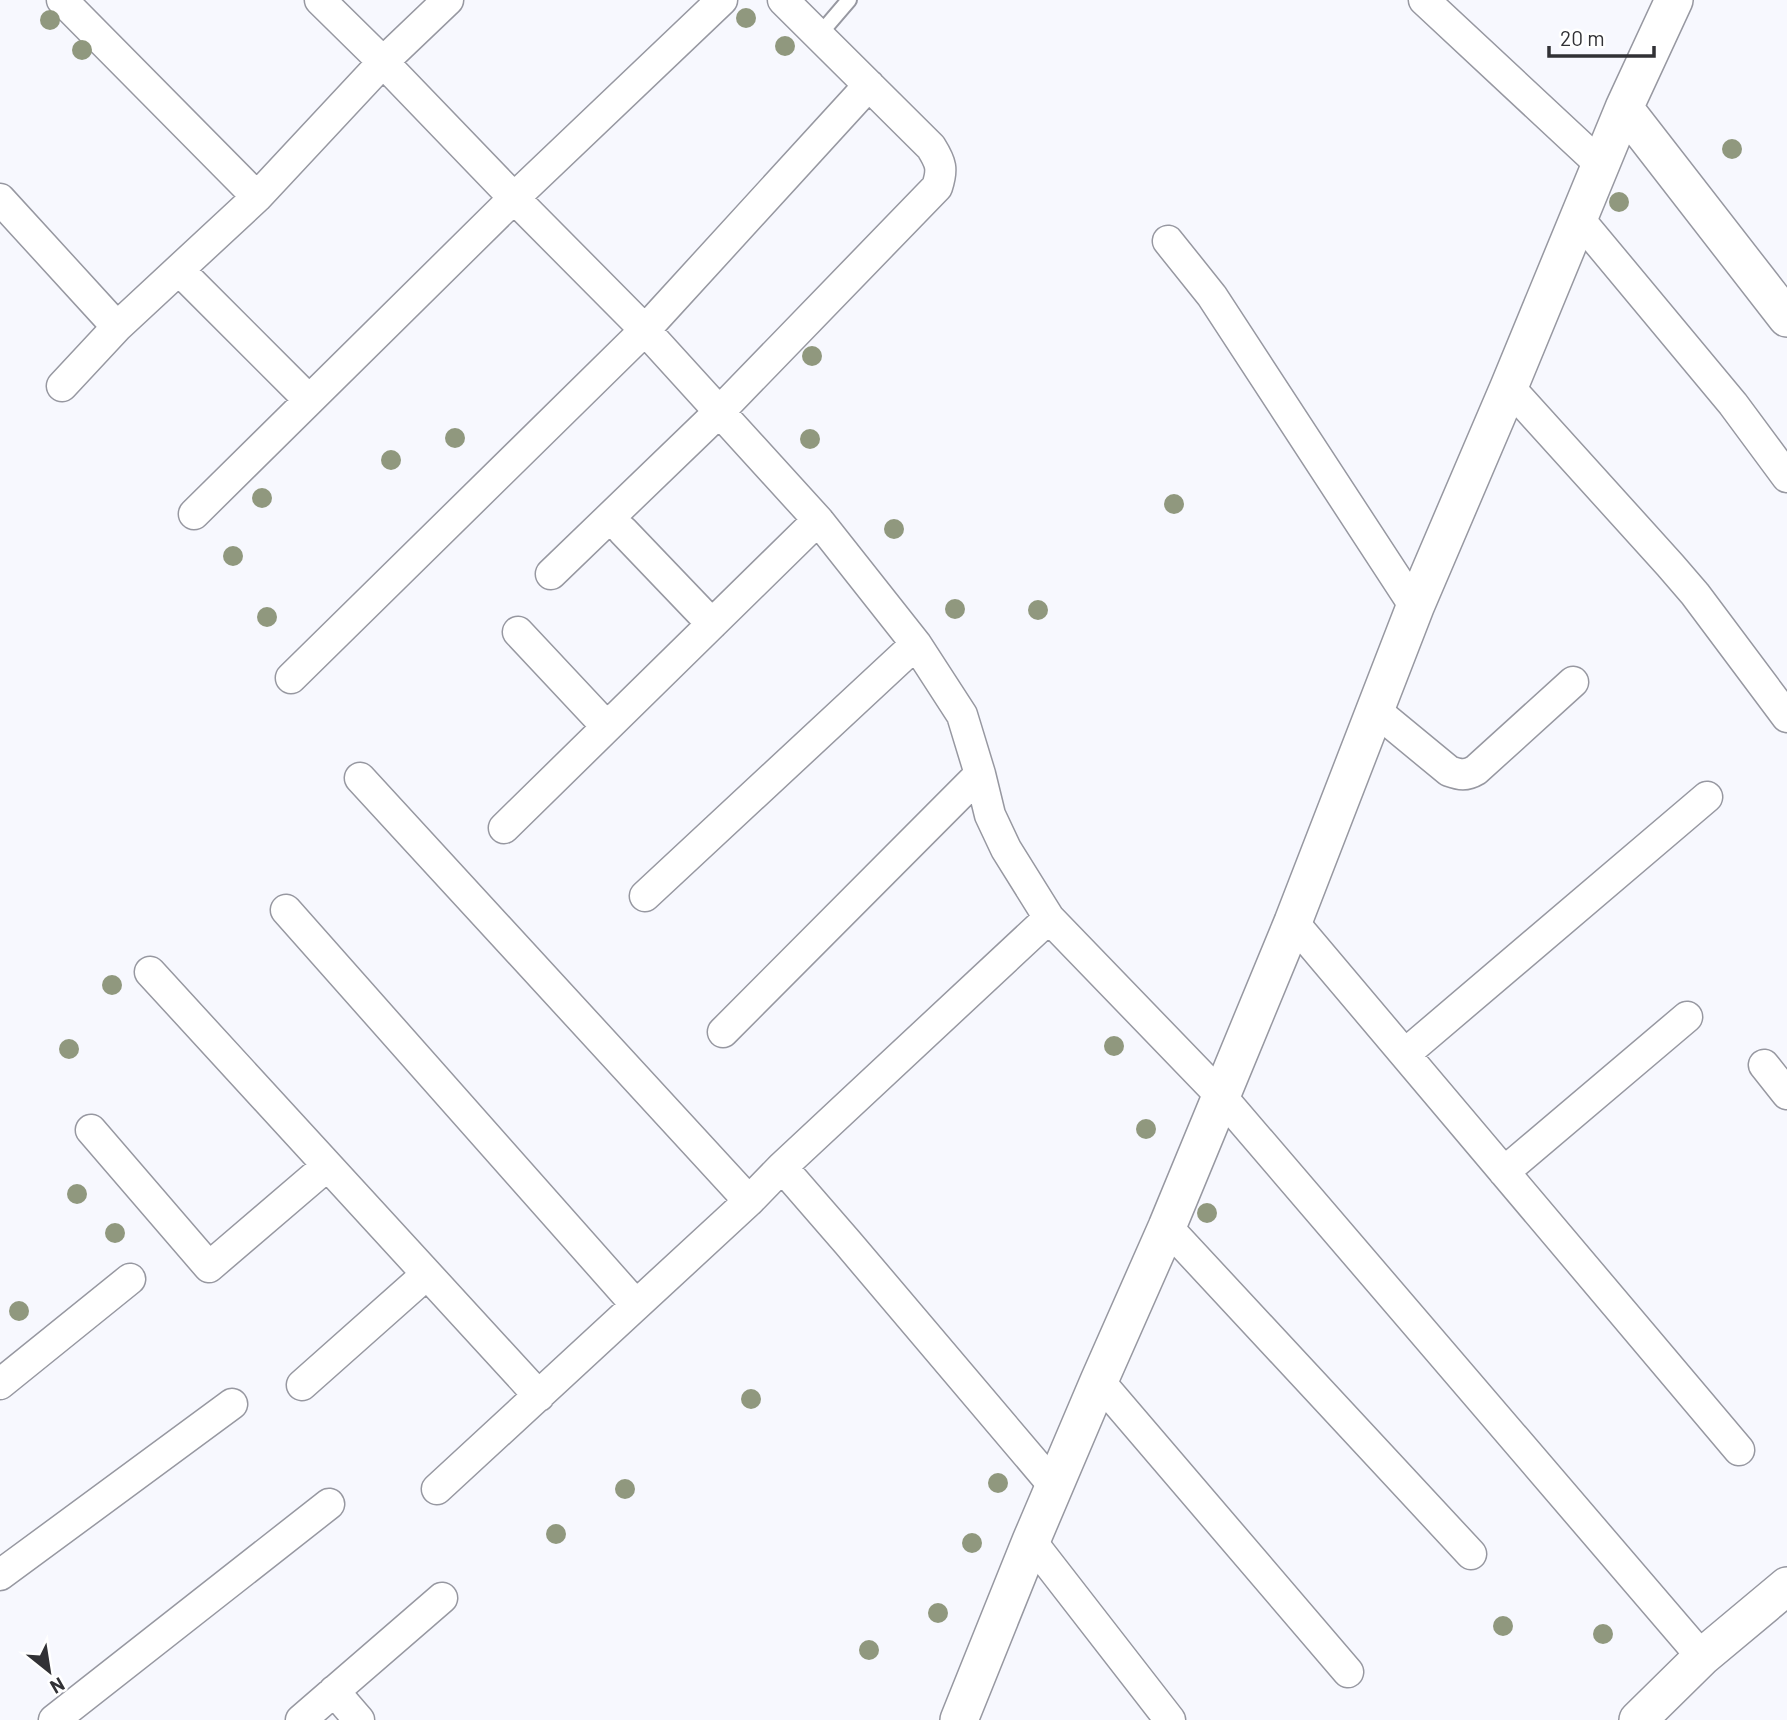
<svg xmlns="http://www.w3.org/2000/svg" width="1787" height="1720" viewBox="0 0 1787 1720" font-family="Barlow,sans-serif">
<rect width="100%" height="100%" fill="#f7f8fe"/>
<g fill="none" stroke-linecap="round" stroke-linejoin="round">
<defs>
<path id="service" d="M819,35L849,0"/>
<path id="minor" d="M62,0L257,197
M320,0L383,62L514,198L645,330L818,520L916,644L962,715L980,774L990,815L1006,849L1049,918L1221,1096L1702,1657
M1424,0L1601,165
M0,199L117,327
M1579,219L1733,404L1787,477
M1168,241L1212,296L1415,607
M179,270L309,400
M62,386L117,327L257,197L383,62L448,0
M1509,387L1670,565L1695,594L1787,717
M194,514L514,198L722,0
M623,531L712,624
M551,574L719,412L937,187C943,169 941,163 931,147L783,0
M518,632L607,727
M291,678L645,330L869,85
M1375,710L1449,771C1460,775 1466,776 1476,770L1573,682
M360,778L749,1201
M504,828L818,520
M645,896L916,644
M286,910L636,1305
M1293,922L1739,1450
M150,972L539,1396
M723,1032L980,774
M1405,1054L1707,797
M1764,1065L1787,1094
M91,1130L209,1267L327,1166
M782,1167L848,1243L1054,1486
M1504,1172L1687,1017
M1167,1227L1471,1554
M1099,1381L1348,1672
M0,1384L130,1279
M302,1385L427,1274
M437,1489L749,1201L782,1167L1049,918
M1031,1541L1170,1720
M0,1575L232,1404
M334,1691L359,1720
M54,1720L329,1504
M301,1720L442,1598"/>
<path id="tertiary" d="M1624,108L1787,318
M959,1720L1031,1541L1099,1381L1167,1227L1293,922L1415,607L1509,387L1624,108L1674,0
M1638,1720L1702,1657L1787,1586"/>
</defs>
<!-- service casing -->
<use href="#service" stroke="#9798a1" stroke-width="18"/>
<!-- minor casing -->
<use href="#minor" stroke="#9798a1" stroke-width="33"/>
<!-- tertiary casing -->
<use href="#tertiary" stroke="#9798a1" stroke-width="40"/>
<!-- service -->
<use href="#service" stroke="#fff" stroke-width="14"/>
<!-- minor -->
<use href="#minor" stroke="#fff" stroke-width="30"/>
<!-- tertiary -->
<use href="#tertiary" stroke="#fff" stroke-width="37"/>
</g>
<!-- trees -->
<g fill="#90987e">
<circle cx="746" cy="18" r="10"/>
<circle cx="50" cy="20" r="10"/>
<circle cx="785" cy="46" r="10"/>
<circle cx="82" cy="50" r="10"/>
<circle cx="1732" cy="149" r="10"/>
<circle cx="1619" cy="202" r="10"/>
<circle cx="812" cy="356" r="10"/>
<circle cx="455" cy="438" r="10"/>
<circle cx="810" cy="439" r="10"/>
<circle cx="391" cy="460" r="10"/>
<circle cx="262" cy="498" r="10"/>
<circle cx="1174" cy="504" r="10"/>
<circle cx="894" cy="529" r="10"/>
<circle cx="233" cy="556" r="10"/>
<circle cx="955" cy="609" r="10"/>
<circle cx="1038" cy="610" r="10"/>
<circle cx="267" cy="617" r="10"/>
<circle cx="112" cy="985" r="10"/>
<circle cx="1114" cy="1046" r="10"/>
<circle cx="69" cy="1049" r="10"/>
<circle cx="1146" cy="1129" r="10"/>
<circle cx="77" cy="1194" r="10"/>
<circle cx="1207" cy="1213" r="10"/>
<circle cx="115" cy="1233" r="10"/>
<circle cx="19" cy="1311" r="10"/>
<circle cx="751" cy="1399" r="10"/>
<circle cx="998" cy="1483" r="10"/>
<circle cx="625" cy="1489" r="10"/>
<circle cx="556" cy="1534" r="10"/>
<circle cx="972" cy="1543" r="10"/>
<circle cx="938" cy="1613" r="10"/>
<circle cx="1503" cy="1626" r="10"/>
<circle cx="1603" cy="1634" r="10"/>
<circle cx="869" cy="1650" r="10"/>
</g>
<!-- north arrow -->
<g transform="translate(49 1671) rotate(150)" stroke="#ffffff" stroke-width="5" paint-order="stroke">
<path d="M0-5L12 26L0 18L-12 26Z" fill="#313135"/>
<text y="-10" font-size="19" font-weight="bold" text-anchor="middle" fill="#313135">N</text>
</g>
<!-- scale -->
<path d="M1549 46v10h105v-10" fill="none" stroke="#313135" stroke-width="3.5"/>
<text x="1560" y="46" font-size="21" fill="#313135" stroke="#ffffff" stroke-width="5" paint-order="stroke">20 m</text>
</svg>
